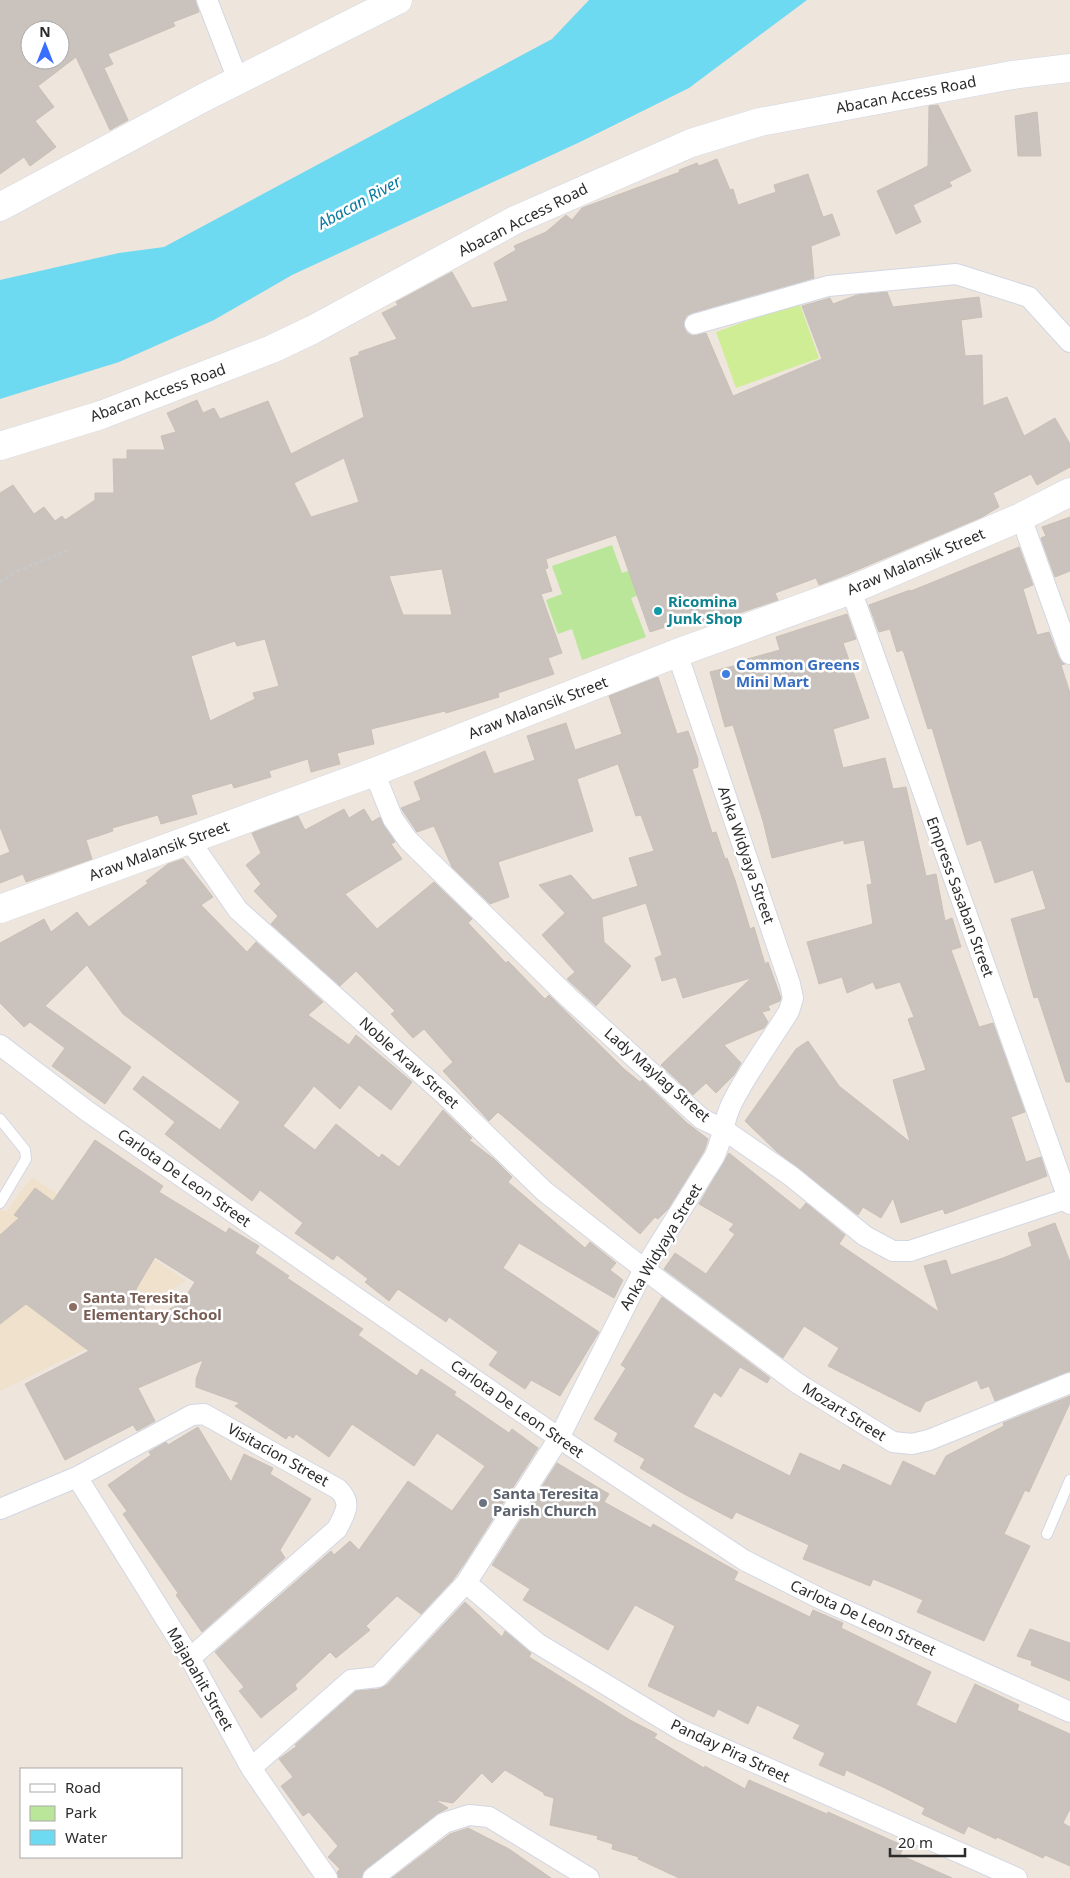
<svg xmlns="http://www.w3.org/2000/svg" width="1070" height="1878" viewBox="0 0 1070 1878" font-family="'Noto Sans',sans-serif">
<rect width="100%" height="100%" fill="#eee5dd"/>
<!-- education -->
<path fill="#efe1cc" d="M32,1177L186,1281L104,1332L86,1349L0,1391V1208L6,1212Z"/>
<!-- green -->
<path fill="#b9e698" d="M612,545L622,573L640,567L649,591L631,598L646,637L582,660L572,629L558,634L546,600L562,594L552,566Z"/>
<!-- pitch -->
<path fill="#ceed94" d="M799,302L819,358L736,388L716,332Z"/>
<!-- water -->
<path fill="#6ddaf2" d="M589,0H807L689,88L580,142L292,275L214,320L119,362L0,399V280L119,253L164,247L552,39Z"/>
<!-- building -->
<path fill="#c9c2bd" stroke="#c9c1b7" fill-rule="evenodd" d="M0,0H195L199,12L173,22L175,26L108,54L113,64L104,68L128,120L110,130L76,57L38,86L54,107L35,121L56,147L30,166L24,157L0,174ZM30,30H60V60H30Z
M938,105L971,171L949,182L952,186L913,205L921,222L896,234L877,191L928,166L929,106Z
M1037,112L1041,156H1018L1015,116Z
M717,159L730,190L733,189L738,205L776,192L774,185L808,174L823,217L832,214L840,235L811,246L814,278L692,313L686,316L684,327L687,333L693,336L706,333L733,396L822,359L802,306L830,298L833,304L857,295L887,292L893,307L979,297L982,317L961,320L965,356L982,355L983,406L1007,397L1024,436L1055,418L1070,444V467L1037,485L1031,474L993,493L999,507L982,517L845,575L819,585L816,578L775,593L778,600L700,626L697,617L650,632L616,535L546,559L548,568L545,569L552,591L541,594L562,653L548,658L554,674L498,693L499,697L446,713L445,711L371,729L374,744L337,753L340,764L311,772L308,759L269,771L271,777L234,788L232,783L191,795L197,814L161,824L158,815L112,828L113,831L86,840L92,859L26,882L23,874L0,883V856L10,852L0,827V493L13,485L34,514L44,507L55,521L62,516L65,520L95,500V493H114L113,459H127V450H165L161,436L176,432L167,413L197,400L203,413L214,408L220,419L268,401L291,454L364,417L350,358L359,355V352L397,339L382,313L398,305L396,302L452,272L472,308L508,301L494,263L516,250L514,246L546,232L566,215L572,220L582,208L680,172L679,170L697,163L699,166ZM344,458L359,502L311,517L294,483ZM442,569L452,615H403L389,576ZM265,639L279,686L253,693L255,699L210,721L191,656L235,641L237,646Z
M1070,517V571L1055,577L1041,538L1046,536L1042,527Z
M1019,547L1033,585L1023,589L1037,635L1049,632L1059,658L1065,664L1061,665L1070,693V1082H1066L1038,997L1034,998L1011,919L1046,909L1033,870L995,883L981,840L967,845L932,728L928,729L904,653L902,650L897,652L890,629L879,632L869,605L910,590L911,591Z
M847,614L856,639L843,643L869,718L833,729L843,768L885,758L893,789L906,787L926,876L936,874L945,921L952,918L961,947L951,950L979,1027L993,1023L1025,1112L1011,1117L1026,1162L1041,1157L1047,1176L945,1214L943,1209L901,1223L893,1198L881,1218L863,1207L858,1215L776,1151L745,1121L796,1049L808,1041L839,1086L910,1142L893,1080L926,1070L908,1019L914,1017L900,982L876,989L873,982L847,993L842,977L819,984L807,942L873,924L867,885L872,884L864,840L844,844V840L772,858L763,821L733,725L725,727L710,672L741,664L740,661L780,650L776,637Z
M658,677L677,734L688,731L698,759V767L692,769L712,833L716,832L725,859L727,858L735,880L750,929L754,927L765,964L768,962L781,998L780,1001L768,1006L770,1010L762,1012L768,1022L764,1028L724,1045L741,1063L734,1075L716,1093L706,1083L693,1095L661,1065L751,978L683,998L676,977L662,981L655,958L662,955L646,903L602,917L604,942L631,966L596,1006L567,979L575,972L542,935L565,913L539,885L571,875L593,900L638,886L629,858L654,851L641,815L636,816L618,764L577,779L593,831L498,862L509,897L490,904L452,867L434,826L417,832L401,808L421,800L414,782L485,751L494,774L535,760L527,736L566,723L575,750L622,734L609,696Z
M344,809L349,818L364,809L372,822L380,817L395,842L391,844L402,859L345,894L377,929L434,882L472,919L468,923L506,963L508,961L545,999L549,995L624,1069L640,1082L642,1080L687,1123L708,1139L704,1151L668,1209L658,1219L655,1217L640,1234L498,1112L489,1121L443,1071L453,1062L424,1029L413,1038L391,1014L395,1011L356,971L340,986L271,924L278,916L254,891L261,884L246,865L261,853L252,833L298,816L305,830Z
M183,859L213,897L201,905L247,952L256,942L323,1002L308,1015L349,1045L356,1035L412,1082L391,1110L359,1085L340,1109L314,1086L283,1126L315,1150L336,1124L379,1158L382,1154L399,1167L443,1110L472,1138L469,1140L494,1159L512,1177L508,1182L585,1248L590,1242L616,1263L610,1270L623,1280L614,1298L519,1243L503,1268L599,1332L560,1396L531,1380L525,1389L489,1365L498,1352L449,1317L446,1322L398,1289L389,1301L365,1282L368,1279L337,1255L333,1260L295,1233L303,1223L260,1190L252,1201L165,1134L175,1122L133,1089L143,1076L220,1130L240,1102L123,1014L87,965L45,1006L131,1067L105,1104L52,1066L65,1048L30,1022L24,1027L0,1003V943L44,919L51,932L77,912L89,927L148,883L146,881L168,864Z
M95,1140L163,1186L159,1192L226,1233L229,1228L259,1246L255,1253L289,1276L287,1278L363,1329L358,1335L417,1376L421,1369L456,1392L454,1395L509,1433L512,1429L538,1448L464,1564L452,1581L421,1614L397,1596L366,1626L370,1630L336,1658L330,1652L295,1685L297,1689L261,1718L239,1691L244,1687L215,1652L331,1551L334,1555L350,1541L359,1550L408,1481L452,1511L485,1466L437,1433L414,1466L352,1424L329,1457L296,1434L293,1438L289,1435L286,1439L235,1406L240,1403L196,1387V1379L203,1360L138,1388L155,1421L137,1431L133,1425L65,1460L25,1384L89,1351L26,1304L0,1324V1235L19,1218L14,1215L35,1188L53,1201ZM155,1257L195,1282L181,1304L149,1318L136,1289Z
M729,1153L800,1210L806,1203L845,1235L839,1244L939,1312L924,1266L946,1260L951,1275L1003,1258L1032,1246L1028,1233L1055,1223L1070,1262V1371L995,1401L989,1386L981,1389L977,1380L925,1402L920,1412L828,1366L839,1348L804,1326L783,1358L664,1269L675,1253L706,1274L735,1234L729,1230L734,1224L699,1204Z
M662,1297L770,1378L767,1383L740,1367L721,1397L714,1392L693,1427L790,1476L800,1453L840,1471L843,1464L891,1486L903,1461L935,1476L946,1456L1004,1426L1003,1423L1070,1396V1403L1029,1492L1025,1490L1004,1534L1030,1546L984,1641L917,1612L923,1600L900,1590L873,1579L870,1586L803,1559L809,1545L736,1512L732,1519L684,1494L640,1468L645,1459L614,1441L618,1433L594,1419L626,1368L621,1365Z
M198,1427L231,1482L244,1454L273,1468L270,1474L311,1499L280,1550L285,1558L202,1632L176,1595L178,1593L123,1514L127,1511L108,1485L151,1455L149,1452L166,1442L168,1445Z
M557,1463L609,1494L604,1502L651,1528L653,1524L738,1572L734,1580L810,1617L813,1610L843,1623L841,1628L931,1672L916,1705L956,1724L975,1684L1019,1705L1017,1710L1070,1734V1809L1063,1823L1070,1827V1866L1045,1855L1043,1858L997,1837L996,1839L968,1826L964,1834L922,1814L925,1808L885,1788L846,1770L844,1776L819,1765L825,1753L793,1738L800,1725L757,1705L748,1724L718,1709L714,1717L648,1686L675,1626L635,1605L608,1650L523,1600L530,1589L492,1565Z
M465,1602L502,1637L505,1631L531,1653L529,1657L630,1720L657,1734L654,1738L704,1768L705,1766L745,1789L749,1780L827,1814L828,1812L904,1846L900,1855L952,1878H679L638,1859L639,1857L612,1849L613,1844L597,1839L598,1836L550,1825L554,1798L544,1795V1793L505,1770L492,1783L482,1773L453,1803L435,1800L448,1808L437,1814L366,1869L361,1878H339L337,1872L340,1869L328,1857L338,1846L309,1812L303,1816L281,1786L293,1777L279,1759L297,1746L295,1745L356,1691L379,1689L387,1685Z
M1030,1629L1070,1643V1681L1031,1665L1032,1661L1017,1656Z
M468,1828L509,1849L551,1878H392L450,1834Z"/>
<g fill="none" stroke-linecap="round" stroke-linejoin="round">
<defs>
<path id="lane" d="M0,1119L25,1150L26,1159L0,1203
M1047,1534L1070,1480"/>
<path id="street" d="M207,0L238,80
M695,324L828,286L956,274L1029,297L1070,342
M1021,517L1070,654
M851,590L1070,1204
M374,772L393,819L408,840L568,997L702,1119L723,1129L791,1176L865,1236L893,1251H910L1068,1198
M190,841L238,910L444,1094L544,1191L644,1269L797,1383L893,1442L912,1444L929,1440L1070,1383
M0,1045L87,1111L559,1438L744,1560L823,1600L1070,1712
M77,1477L190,1658L251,1768L327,1878
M0,1509L77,1477L192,1415L204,1414L338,1489C353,1503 345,1513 337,1529L190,1658
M466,1583L537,1643L681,1730L1017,1878
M251,1768L351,1680L378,1677L466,1583L559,1438L644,1269L714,1157C723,1140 723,1120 732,1103C748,1071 770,1042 789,1011L793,998L790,984L677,653
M373,1878L444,1823L469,1815L489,1817L589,1878"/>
<path id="secondary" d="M0,207L201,99L398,0
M0,446L101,415L272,349L312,330L515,220L691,143L760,122L1012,75L1070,68
M0,909L374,772L677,653L851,590L1021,517L1070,492"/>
</defs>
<!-- lane casing -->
<use href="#lane" stroke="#d2d7e4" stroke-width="12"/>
<!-- street casing -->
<use href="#street" stroke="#d2d7e4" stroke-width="22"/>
<!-- secondary casing -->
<use href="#secondary" stroke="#d2d7e4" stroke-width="29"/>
<!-- path -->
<path stroke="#c8c8c8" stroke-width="3" stroke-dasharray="4 2.5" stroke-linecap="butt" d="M0,582L18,571L71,549"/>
<!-- lane -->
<use href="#lane" stroke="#fff" stroke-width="10"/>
<!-- street -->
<use href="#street" stroke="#fff" stroke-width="20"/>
<!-- secondary -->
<use href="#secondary" stroke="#fff" stroke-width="28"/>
</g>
<!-- markers -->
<circle fill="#0f9aa8" stroke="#fff" stroke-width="2" cx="658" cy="611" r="5"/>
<circle fill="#3f7fe0" stroke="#fff" stroke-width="2" cx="726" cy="674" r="5"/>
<circle fill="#8d6e63" stroke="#fff" stroke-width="2" cx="73" cy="1307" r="5"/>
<circle fill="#6b7280" stroke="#fff" stroke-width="2" cx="483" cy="1503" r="5"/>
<g text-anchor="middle" stroke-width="5" stroke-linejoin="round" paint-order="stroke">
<!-- street labels -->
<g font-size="15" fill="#2b2b2b" stroke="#fff">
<text transform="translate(906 95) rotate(-11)" y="5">Abacan Access Road</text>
<text transform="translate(523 220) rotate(-27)" y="5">Abacan Access Road</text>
<text transform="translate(158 393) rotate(-20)" y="5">Abacan Access Road</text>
<text transform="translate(916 562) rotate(-23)" y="5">Araw Malansik Street</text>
<text transform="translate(538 708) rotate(-21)" y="5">Araw Malansik Street</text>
<text transform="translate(159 851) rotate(-20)" y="5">Araw Malansik Street</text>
<text transform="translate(746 855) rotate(71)" y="5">Anka Widyaya Street</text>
<text transform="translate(960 897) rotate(70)" y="5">Empress Sasaban Street</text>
<text transform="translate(409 1063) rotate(42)" y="5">Noble Araw Street</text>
<text transform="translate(657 1075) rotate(41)" y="5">Lady Maylag Street</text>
<text transform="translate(184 1178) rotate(35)" y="5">Carlota De Leon Street</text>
<text transform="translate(661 1247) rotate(-59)" y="5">Anka Widyaya Street</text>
<text transform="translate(517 1409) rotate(35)" y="5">Carlota De Leon Street</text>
<text transform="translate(844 1412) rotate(32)" y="5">Mozart Street</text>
<text transform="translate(278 1455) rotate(29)" y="5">Visitacion Street</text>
<text transform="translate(863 1618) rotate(25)" y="5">Carlota De Leon Street</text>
<text transform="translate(200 1679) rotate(60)" y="5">Majapahit Street</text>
<text transform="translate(730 1751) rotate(25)" y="5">Panday Pira Street</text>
</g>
<!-- culture labels -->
<g font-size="15" font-weight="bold" fill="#0d838f" stroke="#fff" text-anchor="start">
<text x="668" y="607">Ricomina<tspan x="668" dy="17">Junk Shop</tspan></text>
</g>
<!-- shop labels -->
<g font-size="15" font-weight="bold" fill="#366cbe" stroke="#fff" text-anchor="start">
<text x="736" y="670">Common Greens<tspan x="736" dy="17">Mini Mart</tspan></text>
</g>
<!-- education labels -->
<g font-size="15" font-weight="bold" fill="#785e54" stroke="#fff" text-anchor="start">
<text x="83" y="1303">Santa Teresita<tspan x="83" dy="17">Elementary School</tspan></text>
</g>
<!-- worship labels -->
<g font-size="15" font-weight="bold" fill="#5b616d" stroke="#fff" text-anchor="start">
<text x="493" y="1499">Santa Teresita<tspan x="493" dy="17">Parish Church</tspan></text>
</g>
<!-- water labels -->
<g font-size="16" font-style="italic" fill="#0979a1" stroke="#fff">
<text transform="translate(359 202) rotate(-29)" y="6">Abacan River</text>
</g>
</g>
<!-- legend -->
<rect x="20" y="1768" width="162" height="90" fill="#ffffff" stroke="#aaaaaa"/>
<rect x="30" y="1784" width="25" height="8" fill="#ffffff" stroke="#aaaaaa"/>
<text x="65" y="1793" font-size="15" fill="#2b2b2b">Road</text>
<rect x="30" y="1806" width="25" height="15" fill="#b9e698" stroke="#aaaaaa"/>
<text x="65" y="1818" font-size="15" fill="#2b2b2b">Park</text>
<rect x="30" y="1830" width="25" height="15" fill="#6ddaf2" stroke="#aaaaaa"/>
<text x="65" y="1843" font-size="15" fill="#2b2b2b">Water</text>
<!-- north arrow -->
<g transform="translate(45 45)"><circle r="24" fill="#ffffff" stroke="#aaaaaa"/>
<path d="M0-4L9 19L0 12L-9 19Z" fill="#396eff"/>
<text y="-8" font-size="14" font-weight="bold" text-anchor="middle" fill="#2b2b2b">N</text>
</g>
<!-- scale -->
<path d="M890 1848v8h75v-8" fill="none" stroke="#2b2b2b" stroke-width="2.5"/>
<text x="898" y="1848" font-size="15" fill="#2b2b2b" stroke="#ffffff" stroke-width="4" paint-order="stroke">20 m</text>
</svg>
